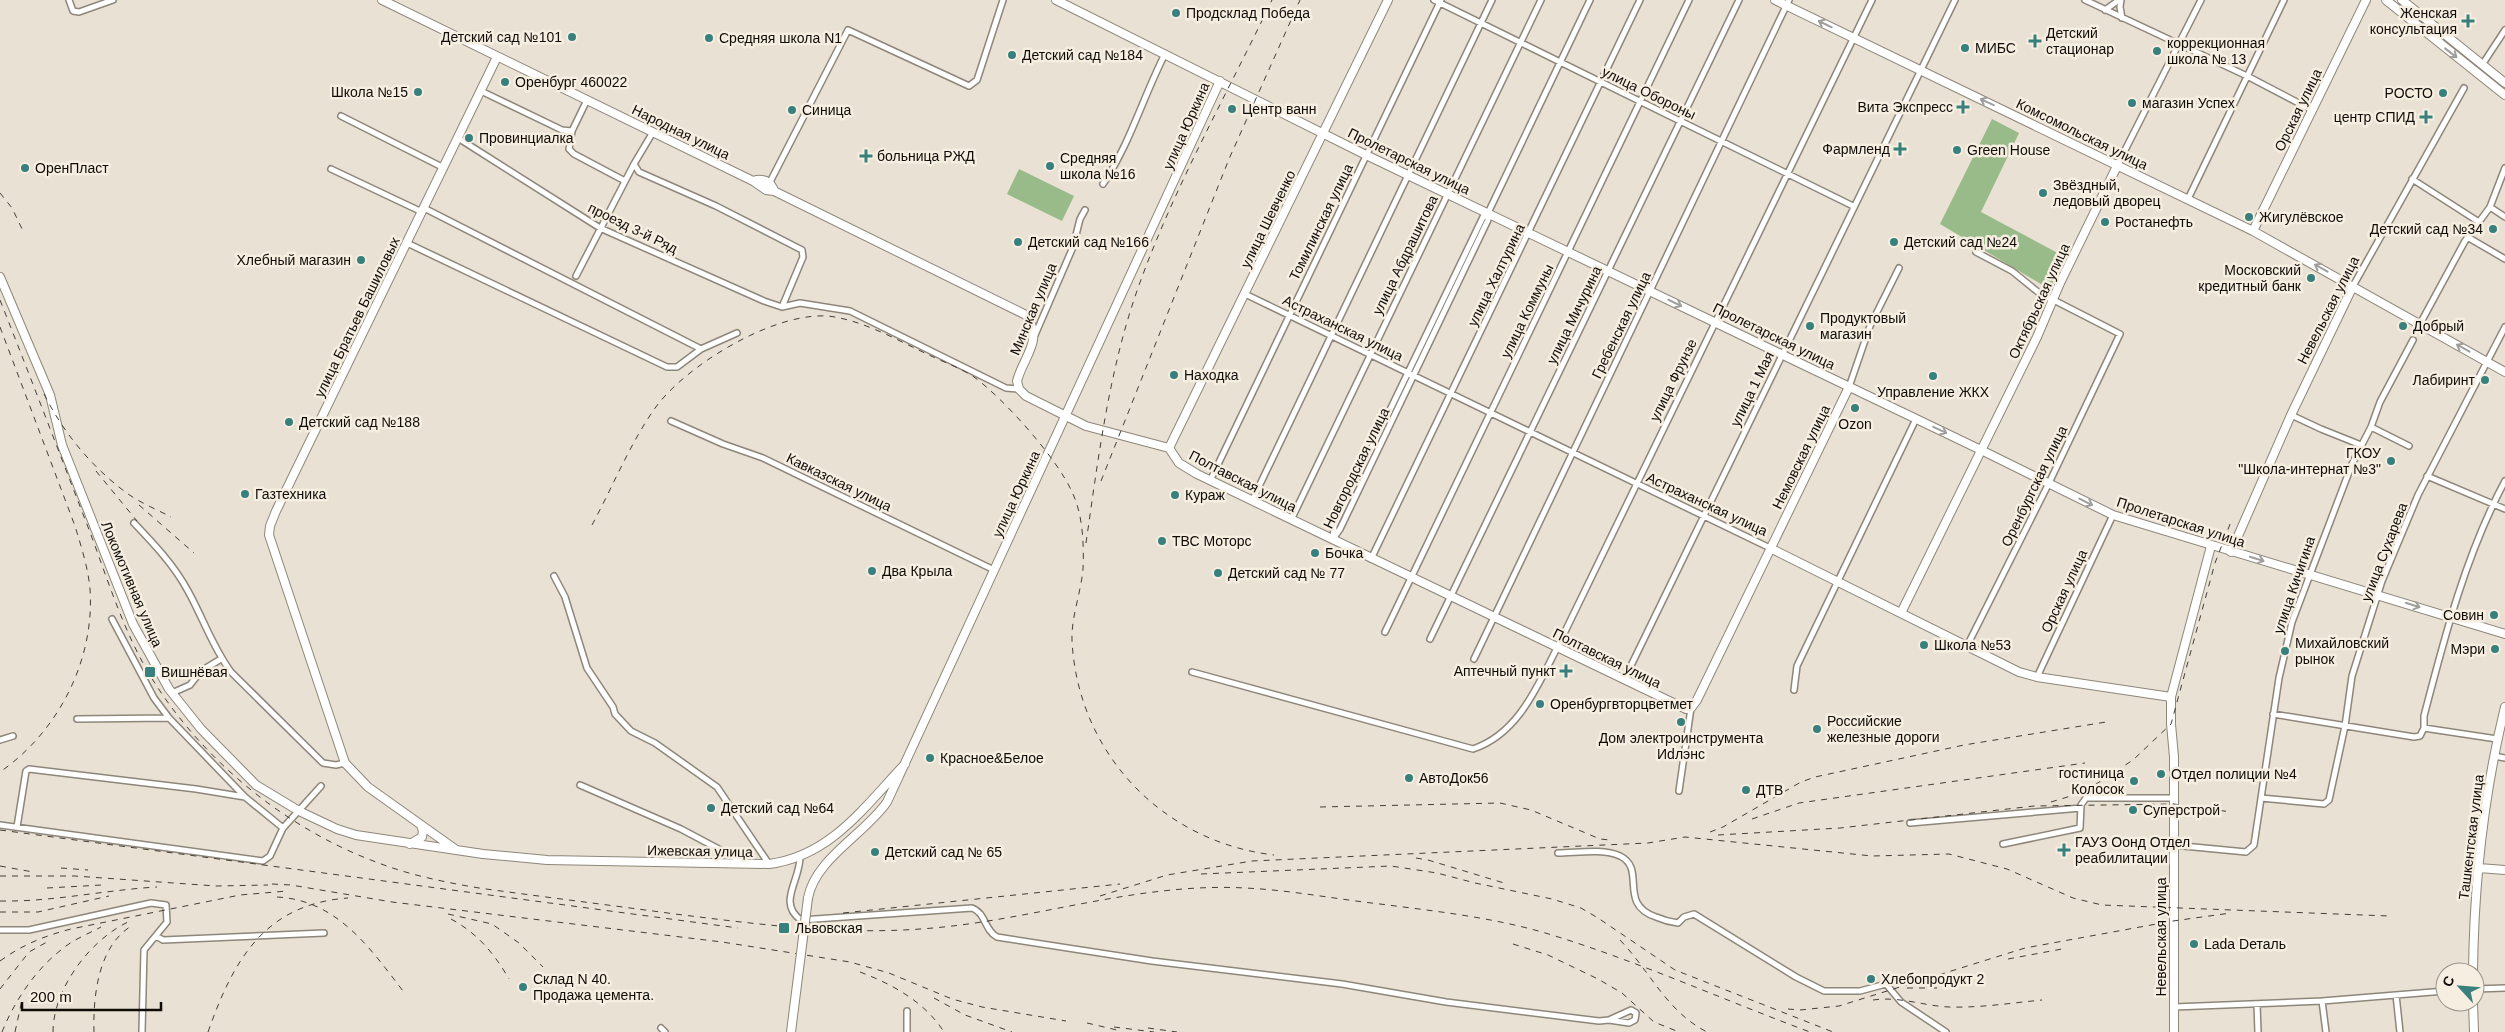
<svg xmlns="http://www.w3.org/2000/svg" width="2505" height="1032" viewBox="0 0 2505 1032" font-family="Arial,sans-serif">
<rect width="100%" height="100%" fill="#e9e1d3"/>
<!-- green -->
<path fill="#98bb89" d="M1992,119L2019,133L1981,212L2067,258L2051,290L1940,224Z
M1019,169L1074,196L1062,221L1007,194Z"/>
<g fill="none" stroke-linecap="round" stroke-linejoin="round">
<defs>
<path id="street" d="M69,0L73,11L79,12L113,0
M1434,0L1853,206
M2085,0L2247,76L2312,110
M2121,0L2120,7L2122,18
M2105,10L2119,0
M2482,65L2505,30
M481,91L562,130L572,131
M587,100L572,131L569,149L574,154L625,181
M341,116L444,168
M653,132L634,164L639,172L716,206L802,250L803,257L782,307
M458,138L600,228L764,301L782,307L800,303L850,311L1006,388L1019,389
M2118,164L2201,0
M331,169L422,212
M2412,179L2479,222
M770,182L848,30L969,86L977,80L1003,0
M1103,184C1130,144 1143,97 1165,54
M2188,199L2284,0
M2490,207L2505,217
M424,208L701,349
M2469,238L2505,259
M407,243L667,367H677L701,349L737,333
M576,276L634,164
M2353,286L2464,88
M1245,294L1770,548
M2420,324L2465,241L2490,207L2505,168
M1035,335L1073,247L1080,219L1085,210
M1849,387L1870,326L1899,268
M2291,415L2321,429L2361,445
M671,421L723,444L763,458L994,570
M2371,427L2409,446
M2427,476L2505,509
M1210,481L1441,0
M1252,501L1492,0
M1291,520L1541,0
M134,523C154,544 174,565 188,591C203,618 213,648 231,672L323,763L336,765L345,763
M1333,539L1340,529L1488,220V213
M1333,540L1334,526L1483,217L1488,213L1590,0
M1371,559L1640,0
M554,576L565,597L587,668L613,707L615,714L631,731L655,743L717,787L769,864
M112,619L154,698L169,718L245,797L283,828
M1385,632L1689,0
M1430,639L1739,0
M1967,646L2049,483L2120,334L2038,292L2012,271L1976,252
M1474,659L1789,0
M1192,672L1473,749C1518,734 1537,687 1557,648L1872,0
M2037,677L2113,515
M1624,680L1955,0
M1794,690L1797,666L1916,419
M172,693L190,685L201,671L221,659
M2273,714L2414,737L2420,736L2424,728L2497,739
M77,719L169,718
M2424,728V716C2445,635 2466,554 2505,481
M0,740L13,736
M2494,756L2505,758
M580,785L681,829L745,863
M1679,791L1691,708
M2261,798L2324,804L2329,800L2345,726L2352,676L2382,581L2418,495L2505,327
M1910,823L2081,808
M0,825L263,861L270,856L283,828L321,786
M17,827L26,771L29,769L196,789L245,797
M2003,844L2080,828L2081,805L2086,798H2174
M2173,845L2246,852L2254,845L2279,678L2292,622L2352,464L2371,427L2380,402L2413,340
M1558,853C1577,853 1602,848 1620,856C1647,869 1617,904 1656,917C1663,920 1670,922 1678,923L1684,917L1694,914L1796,977L1824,991H1860L1886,984L1901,1002L1946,1032
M800,857C800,881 777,903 801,920L972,908C986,913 984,930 997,937L1152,961L1342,984L1446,1002L1599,1021L1609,1020L1631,1010L1636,1013L1635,1020L1629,1023L1609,1020
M0,930H29L151,903L166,905L167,922L144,950L142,1032
M156,936L163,940L324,933
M2475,989L2505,988
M2396,995L2400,1032
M2322,1001L2326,1032
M2257,1004L2258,1032
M2174,1007L2322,1001L2445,991
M661,1028L665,1032
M907,1032V1011"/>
<path id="secondary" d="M382,0L753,181L766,190L774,191L1026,315C1044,341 1024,355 1017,381L1019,389L1026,396L1086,426L1169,448L1179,463L1197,474L1686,709L1691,708L1697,700L1849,387
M1056,0L1366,155L1981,450L2113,515L2505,634
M1775,0L2253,231L2505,372
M753,181C763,178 771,181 774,191
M2253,231L2366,0
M0,277L50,395L62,445L133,624L169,689L201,729L256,785L299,811L337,829L356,835L483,854L547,860L769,864C831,856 865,806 905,764
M1169,448L1388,0
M1770,548L2019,672L2037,677L2171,697
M2231,552L2291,415L2353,286
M1901,613L2037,337L2060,283L2118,164
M410,844L422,837L423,831L421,825
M455,849L368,787L345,763L269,535L270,526L276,511L497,57
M2479,868L2505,870
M808,898C815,859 865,834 887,802L1220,81
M2473,972C2474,883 2484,793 2505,707
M2473,1002L2474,1032
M791,1032L799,969
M2174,1032V757L2171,724V697L2211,546"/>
<path id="primary" d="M2386,0L2505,95
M2402,0L2505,83"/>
</defs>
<!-- street casing -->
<use href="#street" stroke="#8e867a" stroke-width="8"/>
<!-- secondary casing -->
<use href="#secondary" stroke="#8e867a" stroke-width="10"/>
<!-- primary casing -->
<use href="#primary" stroke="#8e867a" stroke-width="10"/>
<!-- street -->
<use href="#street" stroke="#fff" stroke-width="5"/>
<!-- secondary -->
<use href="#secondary" stroke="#fff" stroke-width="8"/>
<!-- primary -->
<use href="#primary" stroke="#fff" stroke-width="8"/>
<!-- rail -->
<path stroke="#423e38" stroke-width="1" stroke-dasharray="6 6" stroke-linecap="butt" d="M0,193L12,208L24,233
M0,300C30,376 59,452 88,527C107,577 123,631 151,677C202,760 285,828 376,862C409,875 444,882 479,888C544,897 609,905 675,914C756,924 838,935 920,929C1029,922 1135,882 1245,888C1290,890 1335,899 1380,904C1434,911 1489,917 1542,932C1633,959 1721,999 1810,1032
M0,327L75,526C81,546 88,567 90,589C95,660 58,732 0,772
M44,394C63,432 90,465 124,491C138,502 156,509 171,517
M96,471L137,521
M1101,481L1229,159L1300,0
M139,505L194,553
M592,525C612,488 629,446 653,411C683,366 780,307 835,317C868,323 899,341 929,355C943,362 961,368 974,377C1004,399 1057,458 1072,492C1083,514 1084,545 1083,569C1081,593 1071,617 1072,641C1078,754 1163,842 1274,855
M1086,543C1099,453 1110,362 1142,277C1177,182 1228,92 1272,0
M2051,802L2084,792L2133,760L2171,724L2215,563L2232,519
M1320,807L1500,803L1531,810L1600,839L1610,840
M1752,819L1799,803L2085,763
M0,830L738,928
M1710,832L1723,827L1801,782L1815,777L1964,745L2106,722
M1718,835L1840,828L2034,806L2174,804L2231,812
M1416,858L1428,860L1504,883
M0,866L33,872
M61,868L88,870
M1201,874L1391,866L1437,873L1475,883L1552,899L1581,908L1598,918L1675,970L1833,1032
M0,876H75L216,886L268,885
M272,884L291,885L392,902L722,942L850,962L889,973L952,999L982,1007L1066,1021
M47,888L102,885
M1100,896L1167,875L1252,861L1648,843L1685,837L1872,856L1949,854L2007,869L2073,898L2102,905L2389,916
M277,897C337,900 370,948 403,991
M0,901C53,902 104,890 157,887
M0,912H38L109,896
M843,913L1120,884
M448,914L492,924L519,943L543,967
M451,919C477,933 494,953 509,979
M1620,940C1650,971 1666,1011 1707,1032
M1513,944L1548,955L1598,979L1622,993L1654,1022L1679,1032
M2008,959L2062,949
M0,961C22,945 44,936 71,929L240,895L287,891
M860,972C892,984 925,1002 944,1032
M1907,988H1947
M0,989L29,952L47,942
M934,998L965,1015L1012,1032
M1873,1000C1899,996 1924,1006 1949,1007C1980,1008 2011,1003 2042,1000
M1788,1009L1800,1010L1839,1006L2025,948L2173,921L2231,913
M1087,1023L1121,1031
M1114,1027L1154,1032
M1148,1028L1177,1032
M2,1032C14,1002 35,970 61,950C72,940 88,934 101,927
M15,1032L22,1000
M53,1032C53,989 90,940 128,922
M94,1032C93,996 98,945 133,925
M208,1032C233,961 264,904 348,898"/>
<defs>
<path id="secondary-bridge" d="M799,969L808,898"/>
</defs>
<!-- secondary-bridge casing -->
<use href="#secondary-bridge" stroke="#8e867a" stroke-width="10" stroke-linecap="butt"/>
<!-- secondary-bridge -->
<use href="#secondary-bridge" stroke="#fff" stroke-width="8"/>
</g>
<!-- one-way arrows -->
<defs><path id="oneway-shaft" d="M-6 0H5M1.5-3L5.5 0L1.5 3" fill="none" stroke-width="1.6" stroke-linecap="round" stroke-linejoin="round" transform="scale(1.25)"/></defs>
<g stroke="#9f9e9c">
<use href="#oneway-shaft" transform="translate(1825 24) rotate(-154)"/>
<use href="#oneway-shaft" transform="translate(2451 53) rotate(38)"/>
<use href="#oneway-shaft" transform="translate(1987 102) rotate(-155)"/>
<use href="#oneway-shaft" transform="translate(2321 268) rotate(-151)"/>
<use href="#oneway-shaft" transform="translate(1675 303) rotate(26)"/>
<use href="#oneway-shaft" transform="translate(2463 348) rotate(-151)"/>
<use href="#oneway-shaft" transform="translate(1940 430) rotate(25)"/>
<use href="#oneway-shaft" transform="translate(2086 502) rotate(27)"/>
<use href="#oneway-shaft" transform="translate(2257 559) rotate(17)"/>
<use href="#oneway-shaft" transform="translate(2413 605) rotate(18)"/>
</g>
<!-- markers -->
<g fill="#38807d" stroke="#f6eee0" stroke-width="2">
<circle cx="1176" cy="13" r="5"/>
<path d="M2465.5 13.5h5v5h5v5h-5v5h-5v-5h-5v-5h5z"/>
<circle cx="572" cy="37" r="5"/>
<circle cx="709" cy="38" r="5"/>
<path d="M2032.5 33.5h5v5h5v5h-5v5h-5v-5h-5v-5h5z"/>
<circle cx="1965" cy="48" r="5"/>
<circle cx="2157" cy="51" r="5"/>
<circle cx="1012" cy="55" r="5"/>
<circle cx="505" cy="82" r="5"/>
<circle cx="418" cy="92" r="5"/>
<circle cx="2443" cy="93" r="5"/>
<circle cx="2132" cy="103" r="5"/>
<path d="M1960.5 99.5h5v5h5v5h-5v5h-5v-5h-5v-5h5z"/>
<circle cx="1232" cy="109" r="5"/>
<circle cx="792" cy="110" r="5"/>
<path d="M2423.5 109.5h5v5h5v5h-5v5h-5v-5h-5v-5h5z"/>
<circle cx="469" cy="138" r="5"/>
<path d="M1897.5 141.5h5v5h5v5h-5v5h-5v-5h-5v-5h5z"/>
<circle cx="1957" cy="150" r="5"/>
<path d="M863.5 148.5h5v5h5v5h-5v5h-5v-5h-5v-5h5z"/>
<circle cx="1050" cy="166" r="5"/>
<circle cx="25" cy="168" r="5"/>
<circle cx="2043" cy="193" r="5"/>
<circle cx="2249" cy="217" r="5"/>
<circle cx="2105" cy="222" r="5"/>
<circle cx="2493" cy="229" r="5"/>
<circle cx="1018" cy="242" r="5"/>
<circle cx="1894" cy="242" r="5"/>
<circle cx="361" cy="260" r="5"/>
<circle cx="2311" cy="278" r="5"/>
<circle cx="1810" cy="326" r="5"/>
<circle cx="2403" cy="326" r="5"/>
<circle cx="1174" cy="375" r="5"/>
<circle cx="1933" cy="376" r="5"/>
<circle cx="2485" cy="380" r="5"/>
<circle cx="1855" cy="408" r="5"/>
<circle cx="289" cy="422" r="5"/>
<circle cx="2391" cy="461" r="5"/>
<circle cx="245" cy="494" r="5"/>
<circle cx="1175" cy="495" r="5"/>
<circle cx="1162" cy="541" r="5"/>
<circle cx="1315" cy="553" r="5"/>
<circle cx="872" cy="571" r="5"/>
<circle cx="1218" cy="573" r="5"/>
<circle cx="2494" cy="615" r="5"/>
<circle cx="1924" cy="645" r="5"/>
<circle cx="2495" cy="649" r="5"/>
<circle cx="2285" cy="651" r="5"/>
<path d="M1563.5 663.5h5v5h5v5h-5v5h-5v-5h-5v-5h5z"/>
<rect x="144" y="666" width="12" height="12" rx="2.5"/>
<circle cx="1540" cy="704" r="5"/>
<circle cx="1681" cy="722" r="5"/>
<circle cx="1817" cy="729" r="5"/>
<circle cx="930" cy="758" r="5"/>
<circle cx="2161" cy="774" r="5"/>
<circle cx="1409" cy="778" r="5"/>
<circle cx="2134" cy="781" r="5"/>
<circle cx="1746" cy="790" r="5"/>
<circle cx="711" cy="808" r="5"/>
<circle cx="2133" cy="810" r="5"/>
<path d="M2061.5 842.5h5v5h5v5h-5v5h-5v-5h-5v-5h5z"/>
<circle cx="875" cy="852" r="5"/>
<rect x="778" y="922" width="12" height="12" rx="2.5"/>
<circle cx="2194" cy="944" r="5"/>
<circle cx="1871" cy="979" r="5"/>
<circle cx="523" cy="987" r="5"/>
</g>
<g text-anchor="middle" stroke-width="5" stroke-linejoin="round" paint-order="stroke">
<!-- poi labels -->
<g font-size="14" fill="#0f0c08" stroke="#f6eee0" text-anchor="start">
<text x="1186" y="18">Продсклад Победа</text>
<text x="2457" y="18" text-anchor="end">Женская<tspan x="2457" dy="16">консультация</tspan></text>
<text x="2046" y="38">Детский<tspan x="2046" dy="16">стационар</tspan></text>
<text x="562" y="42" text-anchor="end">Детский сад №101</text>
<text x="719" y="43">Средняя школа N1</text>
<text x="2167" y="48">коррекционная<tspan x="2167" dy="16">школа № 13</tspan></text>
<text x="1975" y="53">МИБС</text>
<text x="1022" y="60">Детский сад №184</text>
<text x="515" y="87">Оренбург 460022</text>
<text x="408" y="97" text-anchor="end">Школа №15</text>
<text x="2433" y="98" text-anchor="end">РОСТО</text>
<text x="2142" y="108">магазин Успех</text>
<text x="1953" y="112" text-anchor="end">Вита Экспресс</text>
<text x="1242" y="114">Центр ванн</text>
<text x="802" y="115">Синица</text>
<text x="2415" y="122" text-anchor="end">центр СПИД</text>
<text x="479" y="143">Провинциалка</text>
<text x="1890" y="154" text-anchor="end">Фармленд</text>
<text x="1967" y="155">Green House</text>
<text x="877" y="161">больница РЖД</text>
<text x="1060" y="163">Средняя<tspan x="1060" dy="16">школа №16</tspan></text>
<text x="35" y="173">ОренПласт</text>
<text x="2053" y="190">Звёздный,<tspan x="2053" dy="16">ледовый дворец</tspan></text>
<text x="2259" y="222">Жигулёвское</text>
<text x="2115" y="227">Ростанефть</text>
<text x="2483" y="234" text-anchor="end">Детский сад №34</text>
<text x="1028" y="247">Детский сад №166</text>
<text x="1904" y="247">Детский сад №24</text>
<text x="351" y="265" text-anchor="end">Хлебный магазин</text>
<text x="2301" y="275" text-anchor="end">Московский<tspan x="2301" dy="16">кредитный банк</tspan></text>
<text x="1820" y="323">Продуктовый<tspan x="1820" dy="16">магазин</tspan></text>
<text x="2413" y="331">Добрый</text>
<text x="1184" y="380">Находка</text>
<text x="2475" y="385" text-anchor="end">Лабиринт</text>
<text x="1933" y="397" text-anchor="middle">Управление ЖКХ</text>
<text x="299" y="427">Детский сад №188</text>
<text x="1855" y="429" text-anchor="middle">Ozon</text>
<text x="2381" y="458" text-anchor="end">ГКОУ<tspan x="2381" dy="16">"Школа-интернат №3"</tspan></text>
<text x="255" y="499">Газтехника</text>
<text x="1185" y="500">Кураж</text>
<text x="1172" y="546">ТВС Моторс</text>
<text x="1325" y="558">Бочка</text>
<text x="882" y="576">Два Крыла</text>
<text x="1228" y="578">Детский сад № 77</text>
<text x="2484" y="620" text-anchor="end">Совин</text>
<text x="2295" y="648">Михайловский<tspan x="2295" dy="16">рынок</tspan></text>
<text x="1934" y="650">Школа №53</text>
<text x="2485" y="654" text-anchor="end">Мэри</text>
<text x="1556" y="676" text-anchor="end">Аптечный пункт</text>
<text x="161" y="677">Вишнёвая</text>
<text x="1550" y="709">Оренбургвторцветмет</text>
<text x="1827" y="726">Российские<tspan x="1827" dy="16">железные дороги</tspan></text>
<text x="1681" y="743" text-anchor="middle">Дом электроинструмента<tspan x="1681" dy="16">Иdлэнс</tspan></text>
<text x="940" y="763">Красное&amp;Белое</text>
<text x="2124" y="778" text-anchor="end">гостиница<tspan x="2124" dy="16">Колосок</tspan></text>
<text x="2171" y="779">Отдел полиции №4</text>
<text x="1419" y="783">АвтоДок56</text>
<text x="1756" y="795">ДТВ</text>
<text x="721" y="813">Детский сад №64</text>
<text x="2143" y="815">Суперстрой</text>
<text x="2075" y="847">ГАУЗ Оонд Отдел<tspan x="2075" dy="16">реабилитации</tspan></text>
<text x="885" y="857">Детский сад № 65</text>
<text x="795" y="933">Львовская</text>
<text x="2204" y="949">Lada Dеталь</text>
<text x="533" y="984">Склад N 40.<tspan x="533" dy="16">Продажа цемента.</tspan></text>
<text x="1881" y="984">Хлебопродукт 2</text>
</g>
<!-- street labels -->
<g font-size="14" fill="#0f0c08" stroke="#f6eee0">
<text transform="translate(1649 93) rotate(26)" y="5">улица Обороны</text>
<text transform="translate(2298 110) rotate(-64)" y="5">Орская улица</text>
<text transform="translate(1186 126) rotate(-66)" y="5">улица Юркина</text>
<text transform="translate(681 132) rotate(26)" y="5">Народная улица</text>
<text transform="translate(2082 134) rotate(26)" y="5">Комсомольская улица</text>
<text transform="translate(1409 161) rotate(26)" y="5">Пролетарская улица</text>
<text transform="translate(1268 219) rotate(-64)" y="5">улица Шевченко</text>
<text transform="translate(1321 222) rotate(-64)" y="5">Томилинская улица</text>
<text transform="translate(633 228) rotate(26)" y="5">проезд 3-й Ряд</text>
<text transform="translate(1405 255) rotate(-64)" y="5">улица Абдрашитова</text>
<text transform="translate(1496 275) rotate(-64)" y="5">улица Халтурина</text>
<text transform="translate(2039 301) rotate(-65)" y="5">Октябрьская улица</text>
<text transform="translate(1033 309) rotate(-67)" y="5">Минская улица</text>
<text transform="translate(2328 310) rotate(-63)" y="5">Невельская улица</text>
<text transform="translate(1527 311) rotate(-64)" y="5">улица Коммуны</text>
<text transform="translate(1574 315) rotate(-64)" y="5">улица Мичурина</text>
<text transform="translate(357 317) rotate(-64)" y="5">улица Братьев Башиловых</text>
<text transform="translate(1621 325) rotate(-64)" y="5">Гребенская улица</text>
<text transform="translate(1343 328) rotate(26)" y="5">Астраханская улица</text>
<text transform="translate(1774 336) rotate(26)" y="5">Пролетарская улица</text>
<text transform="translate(1673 380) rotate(-64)" y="5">улица Фрунзе</text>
<text transform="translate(1752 389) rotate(-64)" y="5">улица 1 Мая</text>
<text transform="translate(1801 457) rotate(-64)" y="5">Немовская улица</text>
<text transform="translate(1356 468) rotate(-64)" y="5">Новгородская улица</text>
<text transform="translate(1243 481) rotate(27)" y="5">Полтавская улица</text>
<text transform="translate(839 482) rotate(26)" y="5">Кавказская улица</text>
<text transform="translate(2034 486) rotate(-64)" y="5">Оренбургская улица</text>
<text transform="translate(1016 494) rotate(-65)" y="5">улица Юркина</text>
<text transform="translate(1707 504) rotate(25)" y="5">Астраханская улица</text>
<text transform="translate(2181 522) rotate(18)" y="5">Пролетарская улица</text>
<text transform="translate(2384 552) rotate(-69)" y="5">улица Сухарева</text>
<text transform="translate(132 584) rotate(67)" y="5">Локомотивная улица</text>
<text transform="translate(2294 585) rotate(-71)" y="5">улица Кичигина</text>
<text transform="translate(2064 591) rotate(-65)" y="5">Орская улица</text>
<text transform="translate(1607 658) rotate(26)" y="5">Полтавская улица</text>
<text transform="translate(2471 837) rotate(-83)" y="5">Ташкентская улица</text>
<text transform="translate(700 851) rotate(1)" y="5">Ижевская улица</text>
<text transform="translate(2161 937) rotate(-90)" y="5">Невельская улица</text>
</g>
</g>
<!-- north arrow -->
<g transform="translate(2460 987) rotate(296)"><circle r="24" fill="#f6eee0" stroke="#9a948a"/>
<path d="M0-4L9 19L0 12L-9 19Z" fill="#38807d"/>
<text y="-8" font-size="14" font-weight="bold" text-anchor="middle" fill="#0f0c08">С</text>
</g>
<!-- scale -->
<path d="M22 1002v8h139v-8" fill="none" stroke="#0f0c08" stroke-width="2.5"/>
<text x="30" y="1002" font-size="15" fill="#0f0c08" stroke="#f6eee0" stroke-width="4" paint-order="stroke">200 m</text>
</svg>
